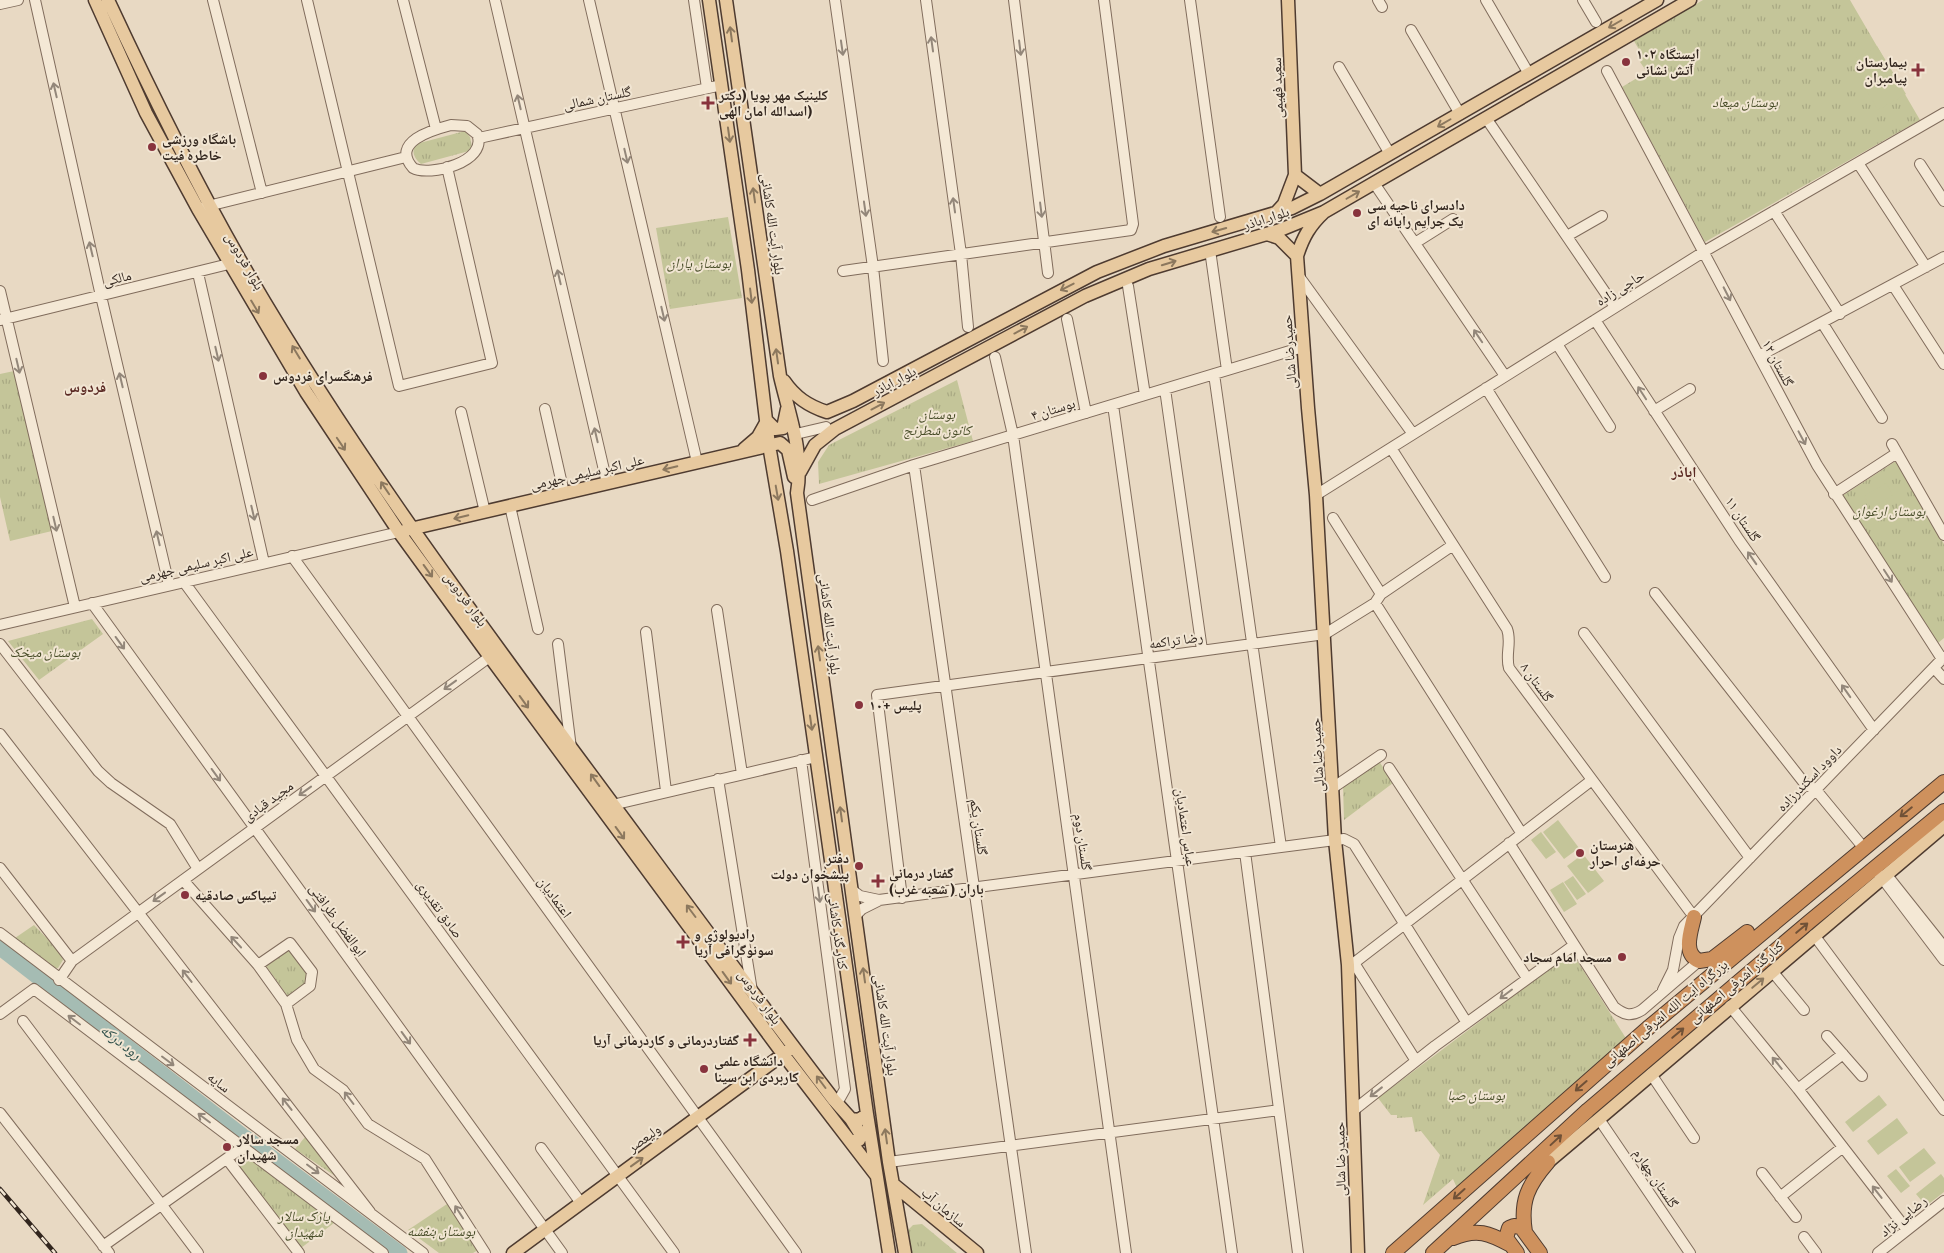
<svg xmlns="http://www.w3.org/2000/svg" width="1944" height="1253" viewBox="0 0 1944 1253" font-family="Literata,'Noto Naskh Arabic',serif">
<defs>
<pattern id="grass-tufts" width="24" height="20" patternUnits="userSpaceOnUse" patternTransform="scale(1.25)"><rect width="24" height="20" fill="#c4c599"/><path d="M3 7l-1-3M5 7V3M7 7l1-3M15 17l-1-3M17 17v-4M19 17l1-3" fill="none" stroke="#a9a983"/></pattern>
</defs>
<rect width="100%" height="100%" fill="#e8d9c3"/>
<!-- grass -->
<path fill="url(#grass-tufts)" d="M1703,0H1850L1920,120L1705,242L1622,87L1647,72L1640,62L1643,60L1639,55L1641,53L1634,41Z
M465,131L470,137L472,147L469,151L421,164C414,158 411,152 416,144Z
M728,217L742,298L670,309L656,228Z
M14,371L52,531L10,541L0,497V374Z
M957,380L973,441L819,484L818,462L829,445Z
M1896,461L1944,544V638L1938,643L1842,496Z
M92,619L103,634L39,680L8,641Z
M1379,761L1393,783L1344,820L1343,785Z
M34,925L61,953L63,960L58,968H53L15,938Z
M290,949L310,974L308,984L289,998L266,966Z
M1573,954L1627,1040L1457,1188L1453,1179L1423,1205L1440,1155L1421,1131L1415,1132L1412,1117L1397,1118V1115H1391L1378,1098L1568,955Z
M306,1136L341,1180L295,1149Z
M245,1155L334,1223L301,1248L237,1165Z
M447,1204L478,1250L473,1253H439L408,1230Z
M922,1224L957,1253H911L907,1231L913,1225Z"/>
<!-- pitch -->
<path fill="#c4c599" d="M1877,46L1906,94L1878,110L1850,62Z
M1886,483L1893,495L1871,508L1864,496Z
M1558,820L1579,848L1564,859L1543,832Z
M1541,832L1556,852L1546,859L1531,840Z
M1583,854L1604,881L1588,893L1567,866Z
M1573,876L1586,894L1577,900L1564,882Z
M1563,882L1577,904L1564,912L1550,890Z
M1879,1095L1887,1105L1853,1132L1845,1122Z
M1897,1118L1908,1133L1878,1155L1867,1141Z
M1924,1148L1936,1163L1910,1182L1899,1167Z
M1896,1169L1910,1186L1901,1193L1887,1176Z
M1941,1174L1944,1178V1192L1926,1206L1916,1194Z"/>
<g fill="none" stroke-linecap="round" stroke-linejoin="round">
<!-- river -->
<path stroke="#a5bcb3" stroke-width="15" d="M0,948L242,1135
M245,1137L400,1253"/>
<defs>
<path id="minor" d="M35,0L101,296L169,585
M213,0L262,193
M307,0L399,386L492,363L447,167
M403,0L436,129
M495,0L607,483
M589,0L697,462
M694,0L707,88
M835,0L873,267L883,361
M926,0L961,254L968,327
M1014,0L1048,273
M1190,0L1220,217
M1378,0L1382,7
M1486,0L1529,74
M1583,0L1596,22
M0,4L18,0
M1411,30L1460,114
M1339,67L1390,154
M1607,71L1817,465L1942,659
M1486,118L1615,307
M451,125L467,126L477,134C489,162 429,177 413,168C390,142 432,130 451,125Z
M479,138L722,85
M1858,163L1926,267
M1920,164L1944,201
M1374,183L1505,376
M204,207L406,157
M1774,211L1840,314
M1567,236L1602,216
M1415,243L1453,219
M1211,257L1227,370
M843,271L1131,230L1133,224L1104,0
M198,273L264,563
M1298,275L1413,434
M1893,285L1944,364
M1128,286L1145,395
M0,291L75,607
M1067,319L1086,413
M1,320L237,262
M1595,320L1739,540L1874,730
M1823,324L1882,418
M1557,344L1610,427
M1759,356L1944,257
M995,357L1013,435L1126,1253
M1214,374L1281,847
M1486,388L1605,577
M1165,389L1202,650
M1113,405L1232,1253
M545,409L564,493
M1654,411L1690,389
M461,412L485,512
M796,434L826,427
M1892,444L1944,535
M1391,448L1507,629C1512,642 1505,655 1509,668L1694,917
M914,465L1026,1253
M1834,494L1897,453
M1316,495L1705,251L1944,113
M812,500L914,465L1303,347
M510,506L538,629
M1333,518L1381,594
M292,556L796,1253
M184,582L674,1253
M1655,593L1805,784L1816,790L1863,847
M92,603L562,1253
M1375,603L1522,834
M717,610L742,774
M0,625L399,532
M646,632L666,791
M1584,633L1750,858
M0,644L98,771L111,783L170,824L198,869
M558,644L571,748
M1934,668L1944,679
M0,734L370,1212
M801,760L845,1089L840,1098L834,1100
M1389,768L1527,978
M718,779L752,991
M1334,787L1381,755
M608,806L816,757
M1509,843L1614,1007C1624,1015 1631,1017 1642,1010L1699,961
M1245,852L1298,1253
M0,868L72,961
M1879,874L1944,960
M1890,879L1944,947
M183,880L258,965L286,1004L297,1040L314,1069L343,1090L368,1124L425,1159L485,1253
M852,890L860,896L879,900L1335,840L1344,839L1354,844L1467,1023
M902,898L877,695L1325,634L1375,603L1381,594L1453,545
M855,916L862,909L878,901
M0,933L423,1253
M1814,935L1944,1110
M1354,963L1416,1061
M258,965L290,943L312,972L310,986L286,1004
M1348,965L1354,963L1592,780
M1772,971L1804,1010
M59,980L72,961L495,653
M1663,990L1673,970L1679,938L1684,926L1944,657
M1730,1006L1798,1089L1907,1230
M0,1014L34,989L383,1253
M23,1021L198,1253
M1827,1036L1862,1076
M1651,1074L1694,1138
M1798,1089L1843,1054
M1354,1110L1435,1046L1574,945
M0,1113L109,1253
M1599,1119L1690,1253
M541,1148L581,1203
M227,1159L299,1253
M889,1162L1279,1110
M1762,1173L1796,1217
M1780,1197L1843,1147
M1804,1237L1816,1253
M103,1246L243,1147
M1878,1253L1944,1201"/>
<path id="major" d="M95,0L146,113L198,209L306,392L399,532L490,657L783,1054L876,1175
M108,0C149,88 192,176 240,260C338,431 455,590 572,749C659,866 745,984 834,1100L851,1119L859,1120L867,1114
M709,0L748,270L769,445L787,551L867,1114L889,1253
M726,0L780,376C789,415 804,452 797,493L889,1162L905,1253
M1295,175L1320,194
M1324,212C1310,225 1303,237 1297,256L1308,408L1316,495L1335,840L1348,965L1358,1253
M1275,214L1284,204L1295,175L1288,0
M1267,234L1279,238L1297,256
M784,381C795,397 808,406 827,412
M827,412L853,401L1097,272L1164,246L1292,208L1320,194L1657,0
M744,449L758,437L767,421L775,429L783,428L787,409
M800,472L815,445L835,429L1085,296L1149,269L1280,230L1324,212L1690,0
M406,530L780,443L788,450L794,477
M850,1141L859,1140L861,1135L851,1119
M1540,1165L1548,1162L1599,1119L1944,826
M893,1184L977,1253
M513,1253L789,1050"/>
<path id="highway" d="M1694,917C1691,931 1682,953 1699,961L1712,959L1747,932
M1525,1232C1520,1201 1528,1185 1548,1162
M1453,1238C1477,1228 1489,1233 1511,1245
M1393,1253L1648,1028L1944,782
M1433,1253L1588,1110L1809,922L1944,811
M1517,1253L1506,1238L1509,1228L1514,1226L1521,1227L1540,1253"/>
</defs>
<!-- minor casing -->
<use href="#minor" stroke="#806c5c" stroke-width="12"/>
<!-- major casing -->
<use href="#major" stroke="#4e3b30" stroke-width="15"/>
<!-- highway casing -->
<use href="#highway" stroke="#4e3b30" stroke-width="16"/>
<!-- minor -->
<use href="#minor" stroke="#f4e8d5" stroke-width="10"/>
<!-- major -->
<use href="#major" stroke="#e7c99f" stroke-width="12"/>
<!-- highway -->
<use href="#highway" stroke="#ce915d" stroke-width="14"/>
<defs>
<path id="rail" d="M0,1189L55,1253"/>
</defs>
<!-- rail casing -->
<use href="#rail" stroke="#32261e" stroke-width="4.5"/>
<!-- rail -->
<use href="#rail" stroke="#f1e5d2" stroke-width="2.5" stroke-dasharray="8" stroke-linecap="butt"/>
</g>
<!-- one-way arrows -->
<defs><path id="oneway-shaft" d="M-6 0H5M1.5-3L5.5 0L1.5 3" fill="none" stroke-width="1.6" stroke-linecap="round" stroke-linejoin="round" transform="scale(1.25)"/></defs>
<g stroke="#8c785e">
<use href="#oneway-shaft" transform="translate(1615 24) rotate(150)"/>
<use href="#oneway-shaft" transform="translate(731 34) rotate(-98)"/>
<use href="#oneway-shaft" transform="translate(1444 123) rotate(150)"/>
<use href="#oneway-shaft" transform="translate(729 135) rotate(82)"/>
<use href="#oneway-shaft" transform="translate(754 195) rotate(-98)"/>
<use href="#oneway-shaft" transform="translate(1353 195) rotate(-30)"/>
<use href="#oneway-shaft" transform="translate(1219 230) rotate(164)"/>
<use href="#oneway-shaft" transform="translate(1169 263) rotate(-17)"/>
<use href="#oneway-shaft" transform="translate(1067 287) rotate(153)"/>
<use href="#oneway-shaft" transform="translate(751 296) rotate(83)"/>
<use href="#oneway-shaft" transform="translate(255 307) rotate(59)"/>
<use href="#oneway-shaft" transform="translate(1021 330) rotate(-28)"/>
<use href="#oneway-shaft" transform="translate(296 352) rotate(-121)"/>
<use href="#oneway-shaft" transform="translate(777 356) rotate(-98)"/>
<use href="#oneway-shaft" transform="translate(878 406) rotate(-28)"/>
<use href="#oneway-shaft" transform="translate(341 444) rotate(56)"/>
<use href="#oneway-shaft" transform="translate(670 468) rotate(167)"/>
<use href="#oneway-shaft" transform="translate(385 488) rotate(-124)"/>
<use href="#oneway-shaft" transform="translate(777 493) rotate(80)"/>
<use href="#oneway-shaft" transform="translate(461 517) rotate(167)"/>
<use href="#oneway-shaft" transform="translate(428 571) rotate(54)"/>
<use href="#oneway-shaft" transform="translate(819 653) rotate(-98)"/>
<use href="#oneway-shaft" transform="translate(524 702) rotate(54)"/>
<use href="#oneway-shaft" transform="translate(811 723) rotate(82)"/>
<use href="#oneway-shaft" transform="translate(595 780) rotate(-126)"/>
<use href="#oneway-shaft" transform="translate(841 814) rotate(-98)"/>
<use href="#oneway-shaft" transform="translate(620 833) rotate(54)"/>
<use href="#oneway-shaft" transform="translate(691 911) rotate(-127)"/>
<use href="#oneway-shaft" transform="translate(864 975) rotate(-98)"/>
<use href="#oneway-shaft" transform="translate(727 978) rotate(54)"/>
<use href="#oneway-shaft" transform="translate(1758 983) rotate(-40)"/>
<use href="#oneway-shaft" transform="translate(821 1082) rotate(-127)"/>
<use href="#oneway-shaft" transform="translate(886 1136) rotate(-98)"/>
<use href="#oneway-shaft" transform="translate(637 1162) rotate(-36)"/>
</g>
<g stroke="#93877a">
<use href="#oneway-shaft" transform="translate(932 44) rotate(-98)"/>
<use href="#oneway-shaft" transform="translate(842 48) rotate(82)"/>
<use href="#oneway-shaft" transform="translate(1020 48) rotate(83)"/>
<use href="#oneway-shaft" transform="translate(55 90) rotate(-103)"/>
<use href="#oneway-shaft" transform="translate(519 102) rotate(-103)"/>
<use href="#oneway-shaft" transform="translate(626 156) rotate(77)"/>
<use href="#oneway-shaft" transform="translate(954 205) rotate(-98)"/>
<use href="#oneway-shaft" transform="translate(865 209) rotate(82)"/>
<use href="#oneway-shaft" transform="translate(1041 210) rotate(83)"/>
<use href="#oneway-shaft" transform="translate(91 249) rotate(-103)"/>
<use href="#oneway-shaft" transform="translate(559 277) rotate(-103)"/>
<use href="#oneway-shaft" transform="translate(1727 294) rotate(63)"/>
<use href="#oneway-shaft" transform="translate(663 314) rotate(77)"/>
<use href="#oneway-shaft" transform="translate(1478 336) rotate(-124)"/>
<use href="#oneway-shaft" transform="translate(217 354) rotate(77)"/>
<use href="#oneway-shaft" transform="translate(18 366) rotate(77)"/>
<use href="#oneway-shaft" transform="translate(121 380) rotate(-103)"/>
<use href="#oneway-shaft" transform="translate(1642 393) rotate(-123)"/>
<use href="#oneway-shaft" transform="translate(596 435) rotate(-103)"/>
<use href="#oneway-shaft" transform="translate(1802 438) rotate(62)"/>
<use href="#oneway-shaft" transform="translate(253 513) rotate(77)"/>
<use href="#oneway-shaft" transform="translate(55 524) rotate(77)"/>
<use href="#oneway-shaft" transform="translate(158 538) rotate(-103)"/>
<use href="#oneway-shaft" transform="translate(1752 558) rotate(-125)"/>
<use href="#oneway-shaft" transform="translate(1888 576) rotate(57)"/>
<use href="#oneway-shaft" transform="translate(120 643) rotate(54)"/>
<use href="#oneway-shaft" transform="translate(450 685) rotate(144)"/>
<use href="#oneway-shaft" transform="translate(1846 691) rotate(-125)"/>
<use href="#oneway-shaft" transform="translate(216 775) rotate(54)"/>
<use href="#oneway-shaft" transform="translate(305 791) rotate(144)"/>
<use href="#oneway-shaft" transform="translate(819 895) rotate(82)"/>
<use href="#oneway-shaft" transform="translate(159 897) rotate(144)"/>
<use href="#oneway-shaft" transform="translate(311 906) rotate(54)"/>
<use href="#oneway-shaft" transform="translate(236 942) rotate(-133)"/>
<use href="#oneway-shaft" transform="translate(187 976) rotate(-128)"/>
<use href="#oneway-shaft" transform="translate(1506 994) rotate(143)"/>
<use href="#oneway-shaft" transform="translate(74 1020) rotate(-143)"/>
<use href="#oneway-shaft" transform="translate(406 1038) rotate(54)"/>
<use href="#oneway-shaft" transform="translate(168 1061) rotate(37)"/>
<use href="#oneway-shaft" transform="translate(1777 1063) rotate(-129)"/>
<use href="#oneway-shaft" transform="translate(1376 1092) rotate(142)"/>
<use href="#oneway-shaft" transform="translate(349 1098) rotate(-127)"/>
<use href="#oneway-shaft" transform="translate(287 1104) rotate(-128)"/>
<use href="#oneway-shaft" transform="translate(204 1118) rotate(-143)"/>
<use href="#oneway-shaft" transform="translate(313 1169) rotate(37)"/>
<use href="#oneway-shaft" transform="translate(1877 1192) rotate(-128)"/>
<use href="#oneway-shaft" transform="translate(459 1212) rotate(-123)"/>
</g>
<g stroke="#705137">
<use href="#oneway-shaft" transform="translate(1906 812) rotate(141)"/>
<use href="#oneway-shaft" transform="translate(1802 928) rotate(-40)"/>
<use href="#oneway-shaft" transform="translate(1678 1033) rotate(-40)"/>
<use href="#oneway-shaft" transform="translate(1581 1086) rotate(139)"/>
<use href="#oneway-shaft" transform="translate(1556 1140) rotate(-43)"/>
<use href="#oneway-shaft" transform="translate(1459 1194) rotate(138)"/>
</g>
<!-- markers -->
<g fill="#88333d" stroke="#f1e5d2" stroke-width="2">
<circle cx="1626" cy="62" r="5"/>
<path d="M1915.5 62.5h5v5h5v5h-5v5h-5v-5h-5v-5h5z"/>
<path d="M705.5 95.5h5v5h5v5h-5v5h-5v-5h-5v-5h5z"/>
<circle cx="152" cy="147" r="5"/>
<circle cx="1357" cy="213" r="5"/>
<circle cx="263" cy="376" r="5"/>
<circle cx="859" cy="705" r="5"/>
<circle cx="1580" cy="853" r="5"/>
<circle cx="859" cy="866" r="5"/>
<path d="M875.5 873.5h5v5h5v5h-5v5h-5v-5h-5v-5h5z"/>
<circle cx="185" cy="895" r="5"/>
<path d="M680.5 934.5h5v5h5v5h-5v5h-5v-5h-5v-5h5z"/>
<circle cx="1622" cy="957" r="5"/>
<path d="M747.5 1032.5h5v5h5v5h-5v5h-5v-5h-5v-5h5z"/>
<circle cx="704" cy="1069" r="5"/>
<circle cx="227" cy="1147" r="5"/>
</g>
<g text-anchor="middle" stroke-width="4" stroke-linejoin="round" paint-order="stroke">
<!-- poi labels -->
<g font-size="14" font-weight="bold" fill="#32261e" stroke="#f1e5d2" text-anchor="start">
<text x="1636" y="59">ایستگاه ۱۰۲<tspan x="1636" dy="16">آتش نشانی</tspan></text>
<text x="1907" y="67" text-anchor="end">بیمارستان<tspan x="1907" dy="16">پیامبران</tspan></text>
<text x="719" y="100">کلینیک مهر پویا (دکتر<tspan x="719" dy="16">اسدالله امان الهی)</tspan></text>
<text x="162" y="144">باشگاه ورزشی<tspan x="162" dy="16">خاطره فیت</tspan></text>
<text x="1367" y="210">دادسرای ناحیه سی<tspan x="1367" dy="16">یک جرایم رایانه ای</tspan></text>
<text x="273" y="381">فرهنگسرای فردوس</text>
<text x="869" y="710">پلیس +۱۰</text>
<text x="1590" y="850">هنرستان<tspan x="1590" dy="16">حرفه‌ای احرار</tspan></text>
<text x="849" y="863" text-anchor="end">دفتر<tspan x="849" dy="16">پیشخوان دولت</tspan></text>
<text x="889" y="878">گفتار درمانی<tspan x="889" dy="16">باران ( شعبه غرب)</tspan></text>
<text x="195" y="900">تیپاکس صادقیه</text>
<text x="694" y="939">رادیولوژی و<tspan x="694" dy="16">سونوگرافی آریا</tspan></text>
<text x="1612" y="962" text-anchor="end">مسجد امام سجاد</text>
<text x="739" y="1045" text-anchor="end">گفتاردرمانی و کاردرمانی آریا</text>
<text x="714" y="1066">دانشگاه علمی<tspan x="714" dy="16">کاربردی ابن سینا</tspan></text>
<text x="237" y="1144">مسجد سالار<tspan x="237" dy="16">شهیدان</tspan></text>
</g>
<!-- street labels -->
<g font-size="14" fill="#32261e" stroke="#f1e5d2">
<text transform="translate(1277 88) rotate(-92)" y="5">سعید فهیمی</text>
<text transform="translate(597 98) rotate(-12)" y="5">گلستان شمالی</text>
<text transform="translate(1266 218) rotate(-18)" y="5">بلوار اباذر</text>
<text transform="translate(773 224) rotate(82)" y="5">بلوار آیت الله کاشانی</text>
<text transform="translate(245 261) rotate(60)" y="5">بلوار فردوس</text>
<text transform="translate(117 278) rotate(-14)" y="5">مالکی</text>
<text transform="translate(1620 288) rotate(-32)" y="5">حاجی زاده</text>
<text transform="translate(1289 352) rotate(-94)" y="5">حمیدرضا شالی</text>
<text transform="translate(1778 363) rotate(62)" y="5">گلستان ۱۲</text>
<text transform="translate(894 381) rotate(-28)" y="5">بلوار اباذر</text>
<text transform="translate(1053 409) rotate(-17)" y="5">بوستان ۴</text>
<text transform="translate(587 472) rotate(-13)" y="5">علی اکبر سلیمی جهرمی</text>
<text transform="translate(1743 519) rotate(56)" y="5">گلستان ۱۱</text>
<text transform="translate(196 564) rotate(-13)" y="5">علی اکبر سلیمی جهرمی</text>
<text transform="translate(466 599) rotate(54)" y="5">بلوار فردوس</text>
<text transform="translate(830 624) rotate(83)" y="5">بلوار آیت الله کاشانی</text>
<text transform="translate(1176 640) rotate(-8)" y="5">رضا تراکمه</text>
<text transform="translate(1537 682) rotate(54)" y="5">گلستان ٨</text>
<text transform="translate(1317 755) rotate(-93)" y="5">حمیدرضا شالی</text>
<text transform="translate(1809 778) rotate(-46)" y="5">داوود اسکندرزاده</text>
<text transform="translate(268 801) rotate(-36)" y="5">مجید قبادی</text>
<text transform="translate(979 827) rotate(82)" y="5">گلستان یکم</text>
<text transform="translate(1186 827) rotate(82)" y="5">عباس اعتمادیان</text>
<text transform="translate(1083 842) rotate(82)" y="5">گلستان دوم</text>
<text transform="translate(555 897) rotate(54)" y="5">اعتمادیان</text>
<text transform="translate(440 909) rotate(54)" y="5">صادق تقدیری</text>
<text transform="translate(338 920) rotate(54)" y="5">ابوالفضل ظرافتی</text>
<text transform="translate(838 931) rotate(82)" y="5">کنار گذر کاشانی</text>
<text transform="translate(1736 982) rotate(-40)" y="5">کنارگذر اشرفی اصفهانی</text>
<text transform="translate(760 997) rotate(54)" y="5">بلوار فردوس</text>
<text transform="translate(1665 1013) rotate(-40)" y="5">بزرگراه آیت الله اشرفی اصفهانی</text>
<text transform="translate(886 1025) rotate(82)" y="5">بلوار آیت الله کاشانی</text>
<text transform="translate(219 1082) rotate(37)" y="5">سایه</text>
<text transform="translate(644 1138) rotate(-36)" y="5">ولیعصر</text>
<text transform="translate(1340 1159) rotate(-91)" y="5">حمیدرضا شالی</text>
<text transform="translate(1656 1178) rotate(56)" y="5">گلستان چهارم</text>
<text transform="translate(944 1207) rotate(40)" y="5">سازمان آب</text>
<text transform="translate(1903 1216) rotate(-39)" y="5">رضایی نژاد</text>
</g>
<!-- park labels -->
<g font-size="14" font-style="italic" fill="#474c27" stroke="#f1e5d2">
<text x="1745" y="107">بوستان میعاد</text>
<text x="699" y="268">بوستان یاران</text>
<text x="937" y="419">بوستان<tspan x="937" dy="16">کانون شطرنج</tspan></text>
<text x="1889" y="516">بوستان ارغوان</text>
<text x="45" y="657">بوستان میخک</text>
<text x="1476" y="1100">بوستان صبا</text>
<text x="304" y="1221">پارک سالار<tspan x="304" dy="16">شهیدان</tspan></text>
<text x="441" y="1236">بوستان بنفشه</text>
</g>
<!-- neighbourhood labels -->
<g font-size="15" font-weight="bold" fill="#5a2923" stroke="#f1e5d2">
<text x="85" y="392">فردوس</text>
<text x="1684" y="477">اباذر</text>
</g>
<!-- water labels -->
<g font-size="15" font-style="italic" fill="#2f504b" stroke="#f1e5d2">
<text transform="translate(121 1042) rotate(38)" y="5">رود درکه</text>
</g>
</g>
</svg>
